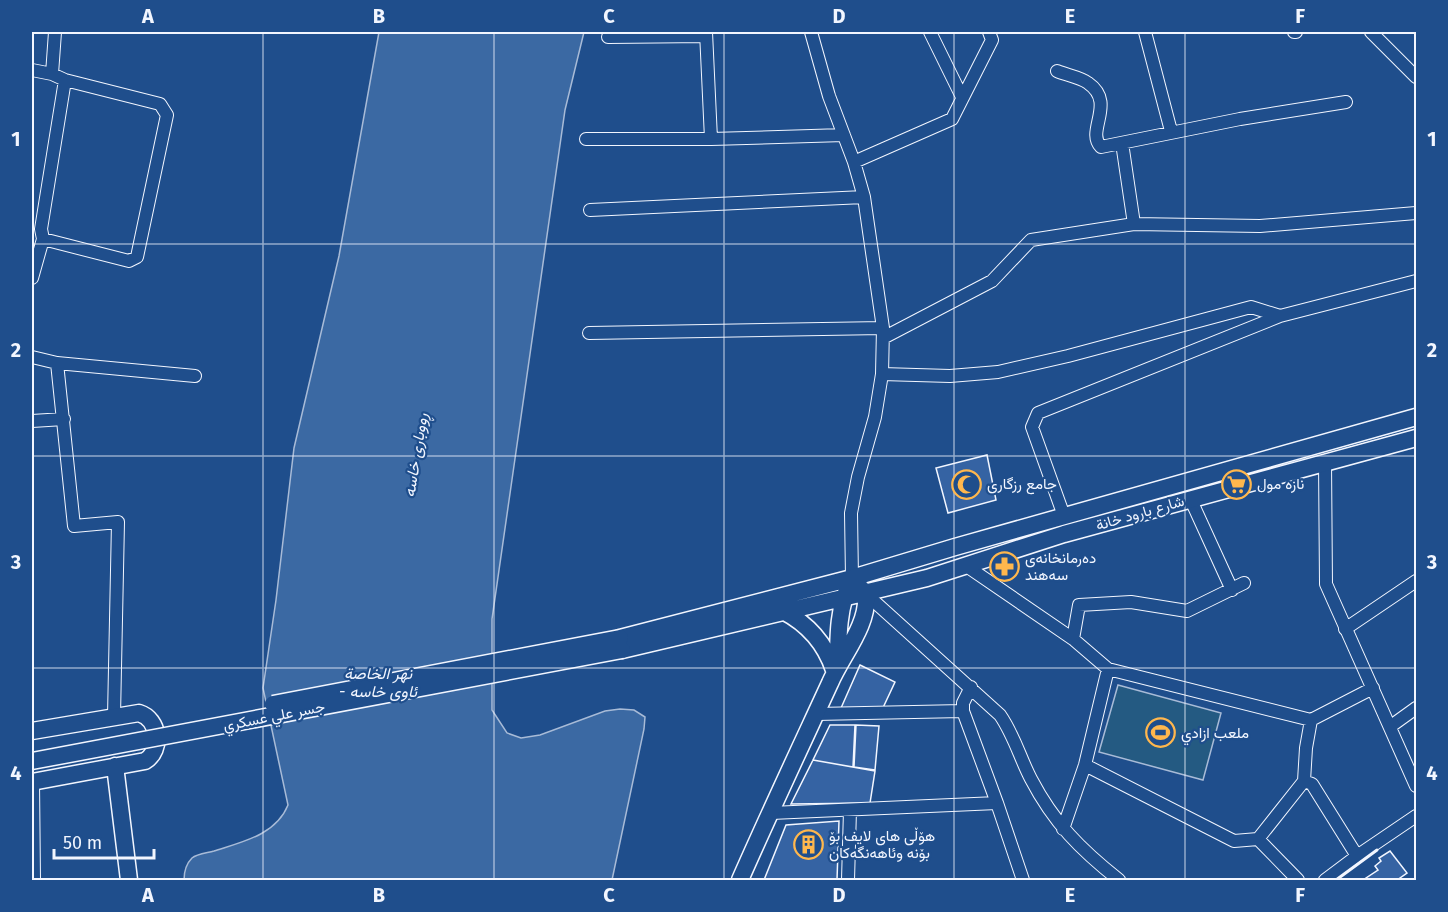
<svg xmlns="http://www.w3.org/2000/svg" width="1448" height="912" viewBox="0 0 1448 912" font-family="'Fira Sans',Vazirmatn,sans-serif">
<rect width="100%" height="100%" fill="#1f4e8c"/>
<!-- green -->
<path fill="#245a82" stroke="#a8bbd7" stroke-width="1.5" d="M1118,685L1221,713L1203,780L1099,752Z"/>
<!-- water -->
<path fill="#3b69a3" stroke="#a8bbd7" stroke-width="1.5" d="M379,32H584L565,110L492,619V710L507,733L521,738L540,735L605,711L620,709L634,710L645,717L644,729L612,880H184C184,873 186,864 192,858C197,854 207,853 214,851C242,842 276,835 288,805L263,688L276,600L294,448L339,256Z"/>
<!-- building -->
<path fill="#3563a3" stroke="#f2f6ff" stroke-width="1.5" d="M987,455L996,500L948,513L936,468Z
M860,665L895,682L881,712L841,708Z
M830,725H855L853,767L813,760Z
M856,725L879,726L875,770L854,767Z
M813,760L875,771L870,803L791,804Z
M839,821L837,880H764L786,825Z
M1390,851L1407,873L1397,880H1363L1378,870L1375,866L1381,861L1379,858Z"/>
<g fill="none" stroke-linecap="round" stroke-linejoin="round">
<defs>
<path id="street" d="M706,32L711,139
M811,32L829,96L854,162L864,197L883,328L882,374L875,417L858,477L851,513L852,578
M930,32L962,97
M1145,32L1171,131
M1294,32H1296
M1371,32L1416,77
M608,37L706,36
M32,70L52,74L65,80L160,104L167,115L137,257L129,261L43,239
M1057,71C1066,75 1080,77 1088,83C1117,103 1085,131 1101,147L1240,119L1346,102
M52,74L55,32
M586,139H711L844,135
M1122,143L1134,224
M854,162L952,119L992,40L989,32
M590,210L864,197
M32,278L43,239L41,229L65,80
M589,333L883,328
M883,338L992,281L1031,240L1134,224L1260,226L1416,213
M32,357L57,363L195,376
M57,363L74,526L118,522L114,716
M882,374L950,376L998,372L1068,356L1251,307L1280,316
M32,421L64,419
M1325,462L1326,584L1416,786
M1190,498L1232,590
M1064,516L1032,427L1038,413L1280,316L1416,281
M965,565L1073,639L1108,669L1311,720L1373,688
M866,594L1000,715C1014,735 1020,758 1031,779C1054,823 1080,849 1119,880
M1345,629L1416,581
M1073,639L1079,605L1131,602L1187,611L1244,583
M971,687L963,703V711L997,803L1023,880
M816,714L963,711
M1391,726L1416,708
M1085,765L1234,841L1258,839L1304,781L1312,784L1357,856
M33,781L34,880
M1304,781L1306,748L1311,720
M771,813L997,803
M1063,829L1085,765L1108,669
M1258,839L1298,880
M848,880L850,810
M1325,880L1357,856L1416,816"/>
<path id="secondary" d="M783,611C808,624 825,643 834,670
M620,638L852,578L955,547L1416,417
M622,650L927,578L1064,534L1416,438
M32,731L139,713C159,719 163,750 145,761L32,782
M115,766L129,880
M740,880C769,814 800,748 830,683C842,655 869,625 866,594L852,578C838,605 838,637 838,667"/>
</defs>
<!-- street casing -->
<use href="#street" stroke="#f2f6ff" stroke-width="14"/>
<!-- secondary casing -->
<use href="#secondary" stroke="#f2f6ff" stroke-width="19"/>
<!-- street -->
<use href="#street" stroke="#1f4e8c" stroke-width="12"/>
<!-- secondary -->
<use href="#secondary" stroke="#1f4e8c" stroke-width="16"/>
<defs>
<path id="secondary-bridge" d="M273,704L620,638
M32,761L622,650"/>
</defs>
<!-- secondary-bridge casing -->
<use href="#secondary-bridge" stroke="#f2f6ff" stroke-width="19" stroke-linecap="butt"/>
<!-- secondary-bridge -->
<use href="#secondary-bridge" stroke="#1f4e8c" stroke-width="16"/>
<!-- wall -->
<path stroke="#f2f6ff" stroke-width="3" d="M1336,880L1377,850"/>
</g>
<!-- grid -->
<path fill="none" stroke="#f2f6ff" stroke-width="1.5" stroke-opacity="0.55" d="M263,32V880M494,32V880M724,32V880M954,32V880M1185,32V880M32,244H1416M32,456H1416M32,668H1416"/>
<!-- icons -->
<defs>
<symbol id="mosque-ring" viewBox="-11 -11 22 22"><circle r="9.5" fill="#1f4e8c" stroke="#ffb74d" stroke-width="1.5"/><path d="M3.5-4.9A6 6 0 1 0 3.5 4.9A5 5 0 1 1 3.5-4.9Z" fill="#ffb74d"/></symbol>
<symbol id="supermarket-ring" viewBox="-11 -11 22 22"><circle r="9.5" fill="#1f4e8c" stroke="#ffb74d" stroke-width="1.5"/><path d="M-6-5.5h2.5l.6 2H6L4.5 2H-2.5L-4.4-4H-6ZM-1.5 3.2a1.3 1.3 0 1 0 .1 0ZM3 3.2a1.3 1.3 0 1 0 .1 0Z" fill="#ffb74d"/></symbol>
<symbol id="pharmacy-ring" viewBox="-11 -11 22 22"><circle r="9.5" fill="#1f4e8c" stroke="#ffb74d" stroke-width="1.5"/><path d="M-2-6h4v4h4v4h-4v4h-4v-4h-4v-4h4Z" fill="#ffb74d"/></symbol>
<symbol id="stadium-ring" viewBox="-11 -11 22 22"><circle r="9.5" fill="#1f4e8c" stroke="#ffb74d" stroke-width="1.5"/><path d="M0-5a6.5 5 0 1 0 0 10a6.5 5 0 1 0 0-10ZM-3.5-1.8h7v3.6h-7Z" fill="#ffb74d"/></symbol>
<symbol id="building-ring" viewBox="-11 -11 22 22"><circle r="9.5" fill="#1f4e8c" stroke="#ffb74d" stroke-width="1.5"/><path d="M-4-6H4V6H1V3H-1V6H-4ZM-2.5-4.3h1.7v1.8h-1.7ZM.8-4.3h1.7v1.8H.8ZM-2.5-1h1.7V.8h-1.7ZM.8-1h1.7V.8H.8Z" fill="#ffb74d"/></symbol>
</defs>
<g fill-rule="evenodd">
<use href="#mosque-ring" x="950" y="468" width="33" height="33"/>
<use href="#supermarket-ring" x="1220" y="468" width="33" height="33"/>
<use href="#pharmacy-ring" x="988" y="550" width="33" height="33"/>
<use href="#stadium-ring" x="1144" y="716" width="33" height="33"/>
<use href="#building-ring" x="792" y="828" width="33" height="33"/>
</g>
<g text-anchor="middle" stroke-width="4.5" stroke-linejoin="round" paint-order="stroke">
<!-- poi labels -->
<g font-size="15" fill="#f2f6ff" stroke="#1f4e8c" text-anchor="start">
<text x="987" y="489">جامع رزگاری</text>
<text x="1257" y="489">نازه مول</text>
<text x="1025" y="563">دەرمانخانەی<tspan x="1025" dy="17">سەهند</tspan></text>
<text x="1181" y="738">ملعب ازادي</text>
<text x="829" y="841">هۆڵی های لایف بۆ<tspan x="829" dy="17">بۆنە وئاهەنگەکان</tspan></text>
</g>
<!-- street labels -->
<g font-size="15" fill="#f2f6ff" stroke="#1f4e8c">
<text transform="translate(1140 513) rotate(-16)" y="5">شارع بارود خانة</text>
<text transform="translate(274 716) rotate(-11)" y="5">جسر علي عسكري</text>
</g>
<!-- water labels -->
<g font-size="16" font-style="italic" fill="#f2f6ff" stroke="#1f4e8c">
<text transform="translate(415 455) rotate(-81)" y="6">ڕووباری خاسە</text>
<text x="378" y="679">نهر الخاصة<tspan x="378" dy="18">- ئاوی خاسە</tspan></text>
</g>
</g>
<!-- border -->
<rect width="1448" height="912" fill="none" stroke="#1f4e8c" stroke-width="66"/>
<!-- scale -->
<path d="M54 849v9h100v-9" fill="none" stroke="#f2f6ff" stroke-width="3"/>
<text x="63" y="849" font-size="18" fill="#f2f6ff" stroke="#1f4e8c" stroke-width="4.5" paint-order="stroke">50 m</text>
<rect x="33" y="33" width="1382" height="846" fill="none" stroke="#f2f6ff" stroke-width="2"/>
<g font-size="20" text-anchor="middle" font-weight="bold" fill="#f2f6ff">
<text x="148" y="23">A</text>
<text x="379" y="23">B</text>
<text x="609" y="23">C</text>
<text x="839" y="23">D</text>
<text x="1070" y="23">E</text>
<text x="1300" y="23">F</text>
<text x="16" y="146">1</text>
<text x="1432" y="146">1</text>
<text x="16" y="357">2</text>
<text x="1432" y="357">2</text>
<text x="16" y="569">3</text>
<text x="1432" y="569">3</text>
<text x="16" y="780">4</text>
<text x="1432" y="780">4</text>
<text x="148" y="902">A</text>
<text x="379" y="902">B</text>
<text x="609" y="902">C</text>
<text x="839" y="902">D</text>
<text x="1070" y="902">E</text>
<text x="1300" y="902">F</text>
</g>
</svg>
